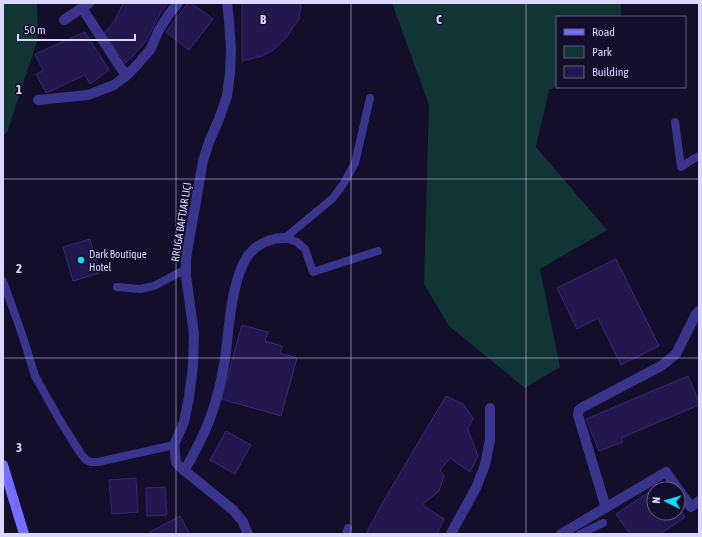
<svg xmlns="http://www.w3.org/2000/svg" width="702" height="537" viewBox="0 0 702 537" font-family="'Asap Condensed',sans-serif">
<rect width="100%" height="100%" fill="#130e2a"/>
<!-- green -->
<path fill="#103534" d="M3,3H37L38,38L7,133L3,135Z
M392,3H621V17H557V86L549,90L536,147L607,230L540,269L560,367L525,388L449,326L424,284L429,105Z"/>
<!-- building -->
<path fill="#23184d" stroke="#39287b" d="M123,3H168L161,12L146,41L135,54L125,63L104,33L115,20Z
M188,3H191L213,19L189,50L166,32Z
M242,3H301L299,19L286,38L273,50L262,56L242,61Z
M85,32L109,70L90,84L85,75L46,93L36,74L43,71L35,54Z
M90,239L99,273L73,281L63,247Z
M616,259L659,346L621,365L598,318L577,329L557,288Z
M242,325L268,332L265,341L282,346L280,353L297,358L281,416L221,399Z
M688,376L699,402V405L621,438L623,442L599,451L586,419Z
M446,396L463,404L473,418L468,429L478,456L470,472L450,458L440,470L444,476L439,491L422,505L444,519L437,534H366L383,502Z
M226,431L251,445L235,474L210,460Z
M136,478L138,512L112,514L109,480Z
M663,483L667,489H654V513H678V506L685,517L660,534H630L616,514Z
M165,487L167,515L147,516L146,488Z
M180,516L190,534H151L150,532Z"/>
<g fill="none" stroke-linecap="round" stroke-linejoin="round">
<!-- lane -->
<path stroke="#39358d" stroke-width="8" d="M675,122L681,167L695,158L699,156
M285,238L333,198L344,183L355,163L370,98
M285,238L297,242L305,249L313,272L378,251
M3,281L23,337L35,376L59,419L81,454L86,460L91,462H98L174,445
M117,287L140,289L154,286L186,269
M346,534L348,528
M580,534L603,523"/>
<!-- street -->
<path stroke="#39358d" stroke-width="10" d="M227,3L229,20L231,49L230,73L227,96L219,119L209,142L203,161L186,258V276L194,334L193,366L189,397L184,422L174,445L176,462L179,466L233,510L243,522L248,534
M82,8L126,76
M64,20L89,3
M38,100L88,95L114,85L126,76L135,67L150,50L159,30L169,14L178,3
M184,471C199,445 211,422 218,392C221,382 223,370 225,359C229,330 231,276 250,253C260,242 271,238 285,238
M678,489L691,507L699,501
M606,508L578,415L579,410L583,407L661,366L676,354L696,314L699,311
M451,534L456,524L476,488L485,465L490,440V408
M561,534L666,472L678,489"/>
<!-- secondary -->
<path stroke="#736eff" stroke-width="10" d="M3,465L24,534"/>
</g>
<!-- grid -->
<path fill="none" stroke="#dcd7ff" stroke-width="1" stroke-opacity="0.55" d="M176,3V534M351,3V534M526,3V534M3,179H699M3,358H699"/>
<!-- markers -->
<circle fill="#03e3ff" stroke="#130e2a" stroke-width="1.5" cx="81" cy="260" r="4"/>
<g text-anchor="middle" stroke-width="3" stroke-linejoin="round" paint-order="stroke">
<!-- street labels -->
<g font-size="11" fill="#dcd7ff" stroke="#130e2a">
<text transform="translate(181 222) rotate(-81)" y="4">RRUGA BAFTJAR LIÇI</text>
</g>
<!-- poi labels -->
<g font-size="11" fill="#dcd7ff" stroke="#130e2a" text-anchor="start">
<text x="89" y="258">Dark Boutique<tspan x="89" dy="13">Hotel</tspan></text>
</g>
</g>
<g font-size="13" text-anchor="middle" font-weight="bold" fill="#dcd7ff" stroke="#130e2a" stroke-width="3" stroke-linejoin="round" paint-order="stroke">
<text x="263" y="24">B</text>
<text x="439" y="24">C</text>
<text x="19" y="94">1</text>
<text x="19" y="273">2</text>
<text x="19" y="452">3</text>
</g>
<!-- border -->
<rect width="702" height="537" fill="none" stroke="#dcd7ff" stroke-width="8"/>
<!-- legend -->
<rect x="556" y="16" width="130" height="72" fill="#130e2a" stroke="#635e7f"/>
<rect x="564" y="29" width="20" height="6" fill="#736eff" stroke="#635e7f"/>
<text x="592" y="36" font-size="12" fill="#dcd7ff">Road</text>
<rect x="564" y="46" width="20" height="12" fill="#103534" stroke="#635e7f"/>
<text x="592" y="56" font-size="12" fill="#dcd7ff">Park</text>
<rect x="564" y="66" width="20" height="12" fill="#23184d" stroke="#635e7f"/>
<text x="592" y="76" font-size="12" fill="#dcd7ff">Building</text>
<!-- north arrow -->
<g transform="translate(666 501) rotate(275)"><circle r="19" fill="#130e2a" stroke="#635e7f"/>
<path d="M0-3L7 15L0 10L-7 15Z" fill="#03e3ff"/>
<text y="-6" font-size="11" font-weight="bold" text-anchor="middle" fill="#dcd7ff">N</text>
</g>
<!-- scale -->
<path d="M18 34v6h117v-6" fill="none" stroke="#dcd7ff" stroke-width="2"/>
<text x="24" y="34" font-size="12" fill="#dcd7ff" stroke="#130e2a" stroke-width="3" paint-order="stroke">50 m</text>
</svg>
